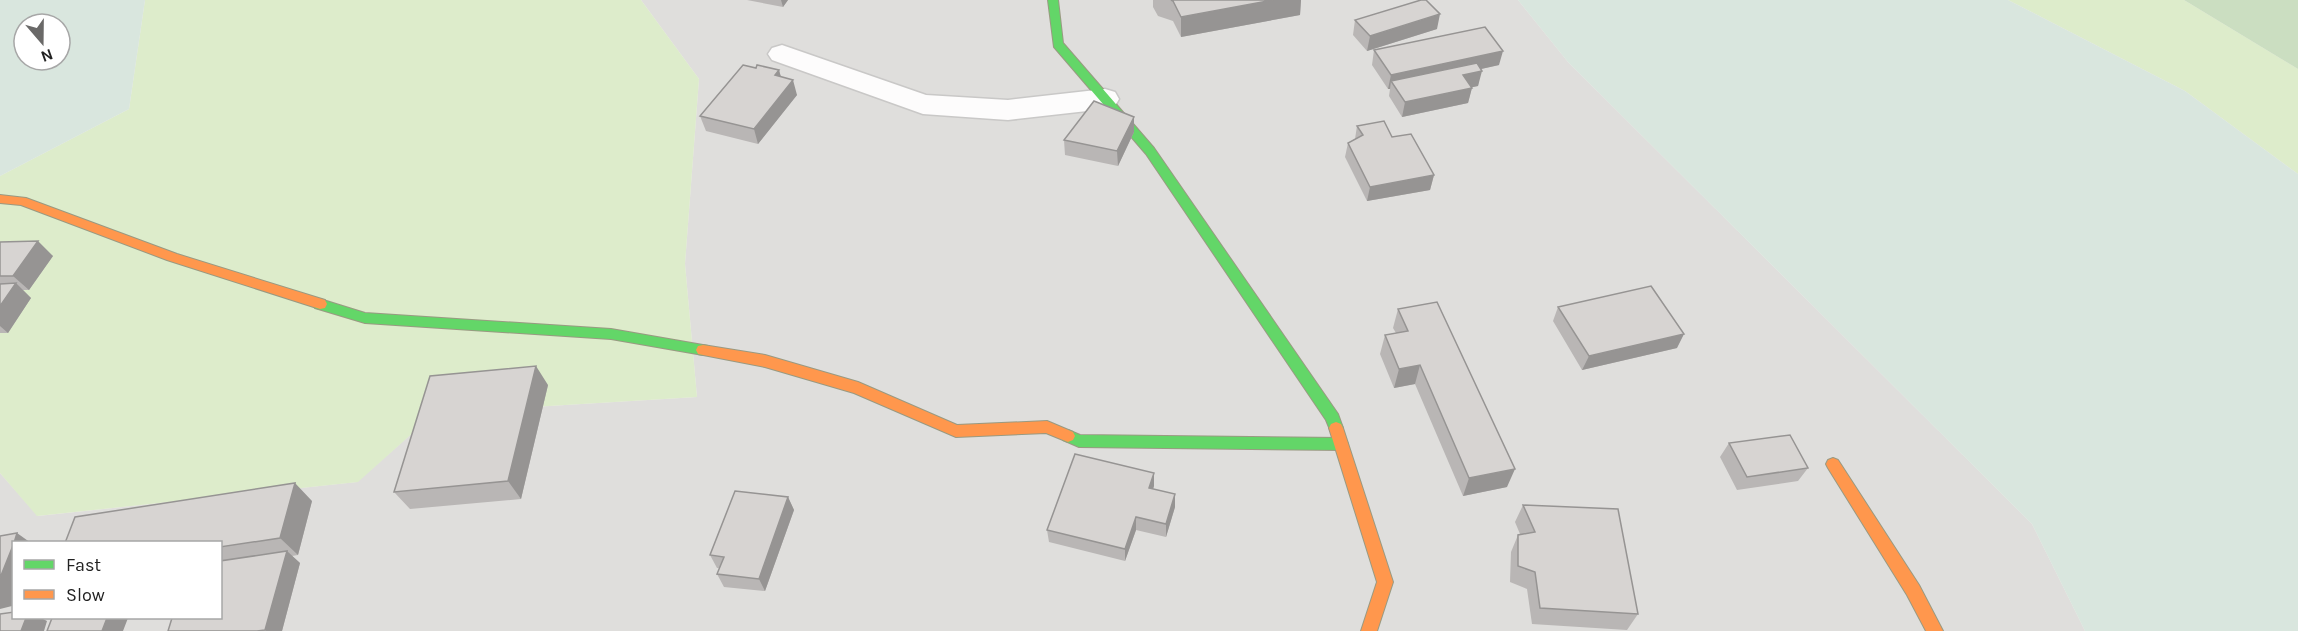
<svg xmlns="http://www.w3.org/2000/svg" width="2298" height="631" viewBox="0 0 2298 631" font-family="Karla,sans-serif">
<rect width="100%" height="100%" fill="#f0eeeb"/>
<!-- residential -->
<path fill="#dfdedc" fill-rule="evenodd" d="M641,0H1518L1568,62L2032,524L2085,631H0V473L38,516L357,482L435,413L697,397L685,264L699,79ZM14,542H220V618H14Z"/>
<!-- grass -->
<path fill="#ddeccb" d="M145,0H641L699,79L685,264L697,397L435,413L358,482L37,516L0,473V176L129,109Z
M2008,0H2184L2298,69V174L2185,91Z"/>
<!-- forest -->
<path fill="#cbdec1" d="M2184,0H2298V69Z"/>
<!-- wetland -->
<path fill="#d9e6de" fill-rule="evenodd" d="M0,0H145L129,109L0,176ZM24,24H60V60H24Z
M1518,0H2008L2185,91L2298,174V631H2085L2032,524L1568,62Z"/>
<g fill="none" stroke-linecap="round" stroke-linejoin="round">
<defs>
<path id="street" d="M782,45L926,95L1008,100L1105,89L1115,92L1119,99L1115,106L1105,109L1008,120L923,114L772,60L768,54L772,48Z"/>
<path id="fast" d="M1048,0H1058L1063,43L1154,148L1338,414L1343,428L1341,432L1336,434L1331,432L1326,420L1146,154L1054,47Z
M320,299L365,313L611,329L703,345L708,346L710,350L708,354L703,355L611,339L365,323L315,308L313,304L315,300Z
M1068,430L1080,435L1341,438L1346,440L1348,444L1346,448L1341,450L1079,447L1063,440L1061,436L1063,432Z"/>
<path id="slow" d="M0,195L26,198L177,254L325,300L327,304L325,308L320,309L167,260L21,205L0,203Z
M703,345L765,355L858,382L957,425L1047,421L1073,432L1075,436L1073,440L1068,442L1046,433L956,437L854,393L765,367L698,354L696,350L698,346Z
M1336,422L1341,424L1343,428L1393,582L1377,631H1361L1377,582L1329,428L1331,424Z
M1833,458L1838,460L1919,585L1943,631H1926L1907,595L1828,468L1826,464L1828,460Z"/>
</defs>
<!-- street casing -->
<use href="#street" stroke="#c9c8c7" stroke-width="3"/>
<!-- fast casing -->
<use href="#fast" stroke="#999a82" stroke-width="2"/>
<!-- slow casing -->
<use href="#slow" stroke="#999a82" stroke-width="2"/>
<!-- street -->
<use href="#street" fill="#fdfcfc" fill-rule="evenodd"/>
<!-- fast -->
<use href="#fast" fill="#63d668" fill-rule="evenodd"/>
<!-- slow -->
<use href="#slow" fill="#ff974d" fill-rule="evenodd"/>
</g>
<!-- wall -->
<path fill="#b9b6b5" d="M747,0H788L783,7Z
M1153,0H1301L1300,15L1181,37L1173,21L1158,16L1153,7Z
M1355,20L1437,29L1367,51L1353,35Z
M1374,50L1499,65L1481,69L1478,86L1472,87L1468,103L1402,117L1389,96L1390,89H1388L1372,65Z
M756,68L779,70L781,77L797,95L758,144L706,131L700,116Z
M1357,126L1392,137L1434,175L1430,190L1367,201L1345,157L1348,143L1355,139Z
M1134,132L1118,166L1065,155L1064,140Z
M0,242L53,256L29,290H23L31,298L8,333H0Z
M1558,307L1677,348L1582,370L1553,321Z
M1398,309L1507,487L1463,496L1415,384L1394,388L1380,354L1385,335L1396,333L1393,328Z
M548,385L521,499L410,509L394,492Z
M1729,443L1808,468L1798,481L1737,490L1720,457Z
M1154,486L1153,489L1175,494V507L1166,537L1136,530L1125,561L1049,542L1047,530Z
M788,497L794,510L765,591L724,587L717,574L719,568H717L710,555Z
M312,501L298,555L292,556L300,563L282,631H168L220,618V543Z
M1523,505L1638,614L1627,630L1532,624L1527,589L1510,582L1511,552L1518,535L1520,534L1515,522Z"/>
<!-- shaded-wall -->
<path fill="#969493" d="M781,0H788L783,7Z
M1273,0H1301L1300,15L1181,37V17Z
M1440,14L1437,29L1367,51L1370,36Z
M1503,51L1499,65L1396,88L1391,81L1390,89H1388L1391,75Z
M779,70L783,85L775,75Z
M1482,71L1478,86L1459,90L1463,75Z
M793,80L797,95L758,144L754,129Z
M1472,88L1468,103L1402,117L1405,102Z
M1134,117V132L1118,166L1117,151Z
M1434,175L1430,190L1367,201L1370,187Z
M38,241L53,256L29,290L13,276Z
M16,283L31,298L8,333L0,326V306Z
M1684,334L1677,348L1582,370L1589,356Z
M1420,365L1415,384L1394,388L1399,369Z
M536,366L548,385L521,499L508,481Z
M1515,469L1507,487L1463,496L1469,478Z
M1154,473V486L1149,501V488Z
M295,483L312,501L298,555L280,538Z
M1175,494V507L1166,537V524Z
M788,497L794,510L765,591L759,579Z
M1136,517V530L1125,561V549Z
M17,533L31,543H14Z
M14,543V603L12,606L0,609V578Z
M287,551L300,563L282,631H266L265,630Z
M26,618H41L47,621L44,631H21Z
M107,618H128L123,631H102Z"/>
<!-- building -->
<path fill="#d7d4d2" stroke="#969493" stroke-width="1.5" d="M1171,0H1273L1181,17L1173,1Z
M1421,0H1426L1440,14L1370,36L1355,20Z
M1485,27L1503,51L1391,75L1374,50Z
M1477,63L1482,71L1463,75L1472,88L1405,102L1391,81Z
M743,65L756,68L757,65L779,70L775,75L793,80L754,129L700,116Z
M1094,101L1134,117L1117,151L1064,140Z
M1384,121L1392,137L1411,134L1434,175L1370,187L1348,143L1363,135L1357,126Z
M38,241L13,276H0V242Z
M16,283L0,306V284Z
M1651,286L1684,334L1589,356L1558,307Z
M1437,302L1515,469L1469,478L1420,365L1399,369L1385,335L1408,331L1398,309Z
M536,366L508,481L394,492L430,376Z
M1790,435L1808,468L1747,477L1729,443Z
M1075,454L1154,473L1149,488L1175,494L1166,524L1136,517L1125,549L1047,530Z
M295,483L280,538L220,547V543H65L75,517Z
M735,491L788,497L759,579L717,574L724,557L710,555Z
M1523,505L1618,509L1638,614L1540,608L1535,572L1518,566V535L1535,532Z
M17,533L14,543L0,578V536Z
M287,551L265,630L257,631H168L172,618H220V561Z
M14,612V618H26L21,631H0V614Z
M52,618H107L102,631H47Z"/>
<!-- legend -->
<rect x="12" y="541" width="210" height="78" fill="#ffffff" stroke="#a7a7a7" stroke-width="1.5"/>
<rect x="24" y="560" width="30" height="9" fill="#63d668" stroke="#a7a7a7" stroke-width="1.5"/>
<text x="66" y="571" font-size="18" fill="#222222">Fast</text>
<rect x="24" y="590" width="30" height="9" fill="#ff974d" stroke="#a7a7a7" stroke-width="1.5"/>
<text x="66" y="601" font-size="18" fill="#222222">Slow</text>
<!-- north arrow -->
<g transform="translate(42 42) rotate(160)"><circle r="28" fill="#ffffff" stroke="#a7a7a7" stroke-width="1.5"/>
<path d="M0-4.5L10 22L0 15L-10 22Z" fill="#6a6968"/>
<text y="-9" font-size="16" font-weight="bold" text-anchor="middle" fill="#222222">N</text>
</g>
</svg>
